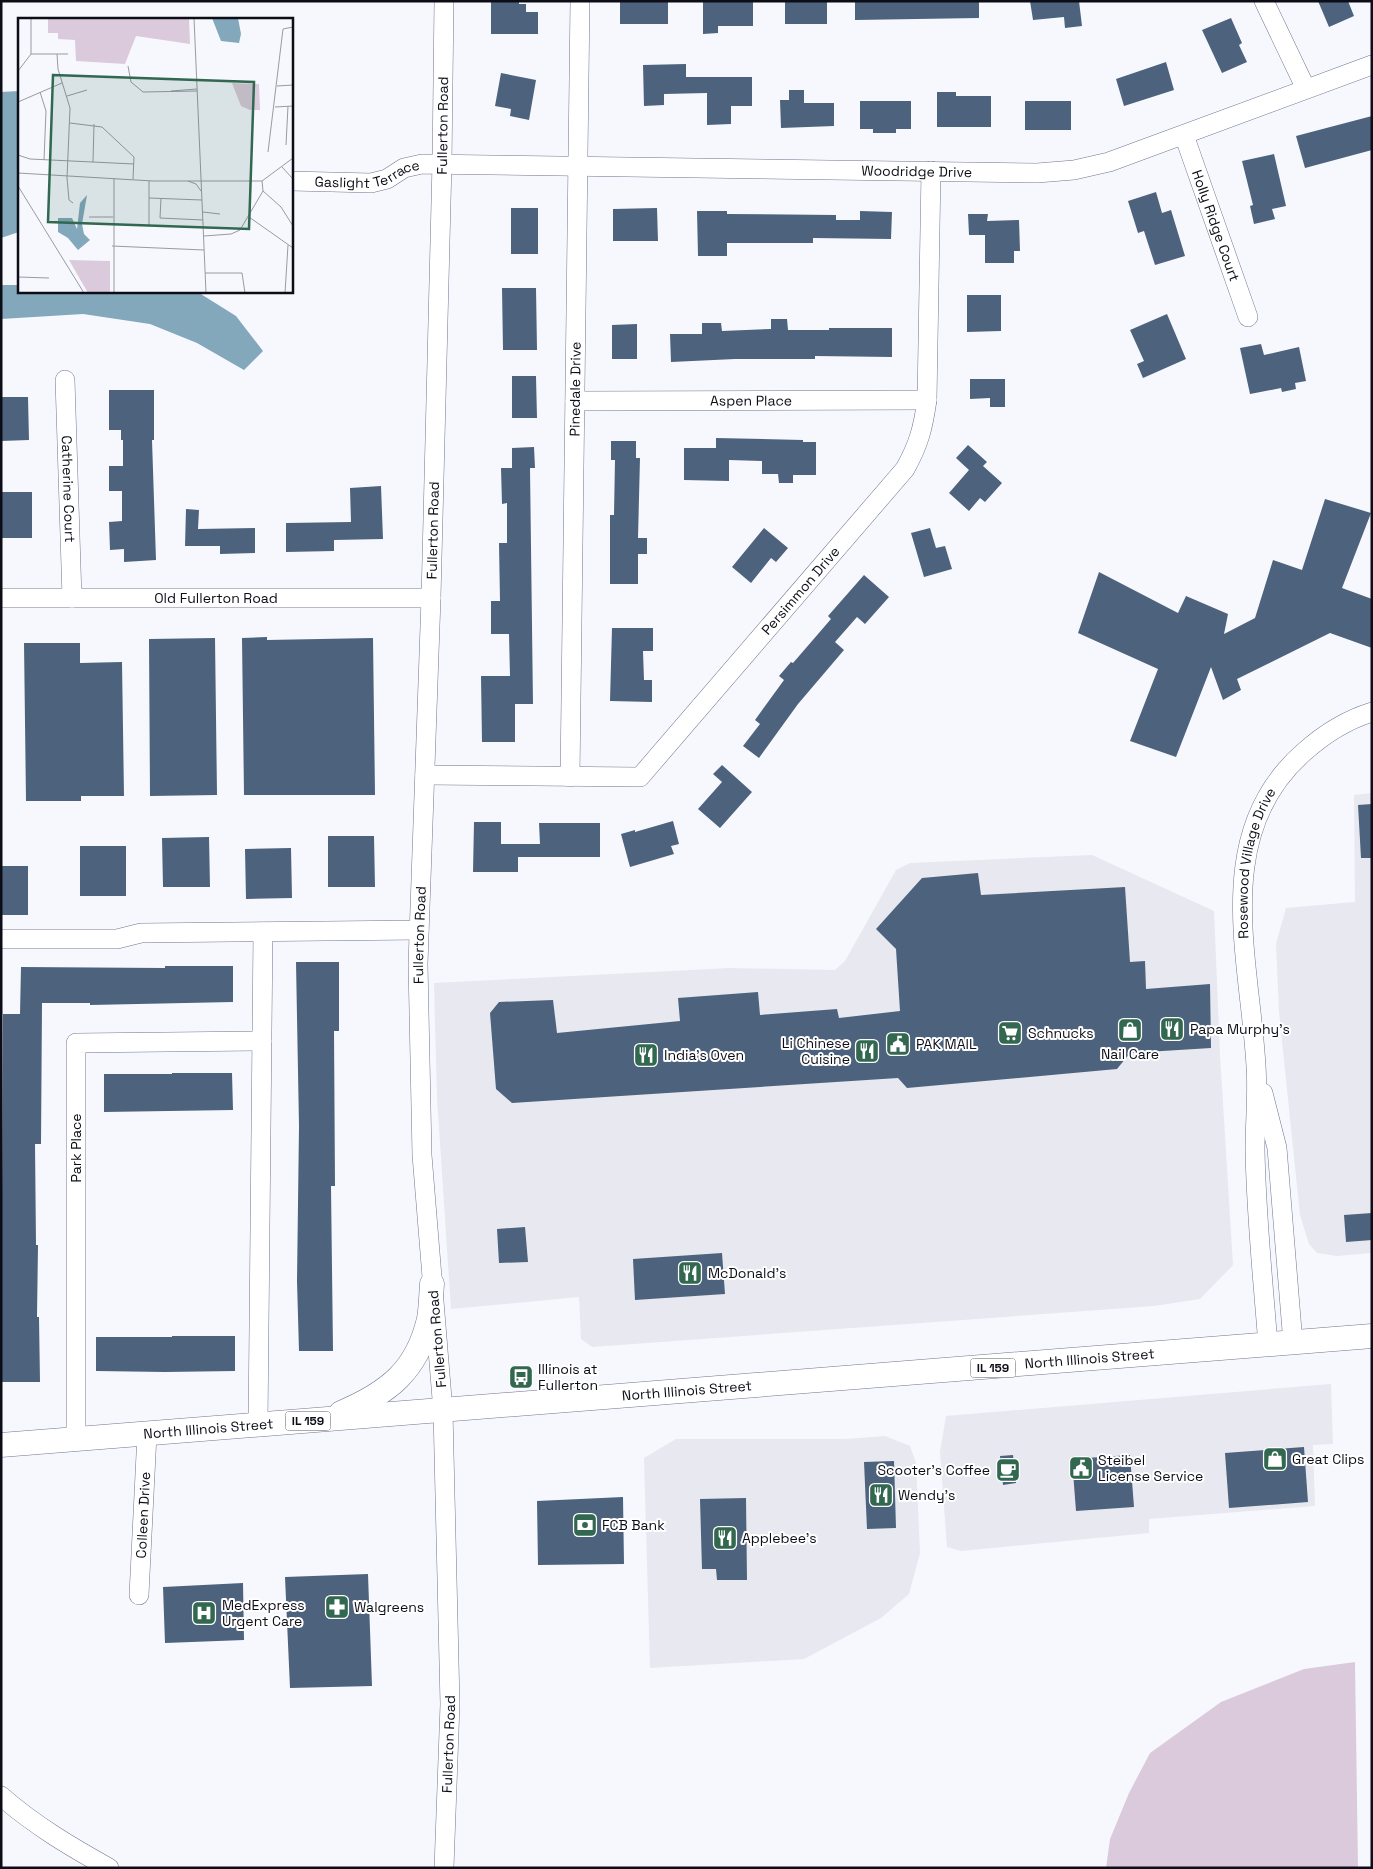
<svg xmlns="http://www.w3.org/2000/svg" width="1373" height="1869" viewBox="0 0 1373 1869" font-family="'Space Grotesk',sans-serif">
<rect width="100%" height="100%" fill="#f7f8fe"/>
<!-- built -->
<path fill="#e7e8f0" d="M1372,793V1253L1337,1256L1317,1253L1309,1244L1300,1215L1279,1012L1276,944L1286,908L1355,902L1354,795Z
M1092,855L1214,911L1220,1055L1233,1265L1200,1299L1154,1306L592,1347L581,1339L579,1297L451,1309L437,1097L434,983L730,968L835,970L845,961L896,870L910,863Z
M1331,1384L1333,1444L1313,1445L1315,1506L1149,1519V1533L961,1551L947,1547L940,1452L946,1416Z
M885,1436L910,1446L916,1463L920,1553L909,1594L881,1618L804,1659L650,1668L644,1458L676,1439H846Z"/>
<!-- green -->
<path fill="#dbcadb" d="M1355,1662L1358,1868H1106L1110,1839L1129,1793L1150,1753L1221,1702L1304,1669Z"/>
<!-- water -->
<path fill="#83a7bb" d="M19,91V232L1,238V92Z
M1,285H19V291H196L236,316L263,351L244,370L197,343L150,324L83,314L1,319Z"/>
<!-- building -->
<path fill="#4d627c" d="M491,1H519V4H526V12H538V34H491Z
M620,1H668V24H620Z
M703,1H753V26H718V33L703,34Z
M785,1H827V24H785Z
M855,1H979V18L855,20Z
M1030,1H1079L1082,26L1065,28L1064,17L1033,20Z
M1318,1H1348L1354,16L1329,27Z
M1231,18L1242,43L1239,45L1247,62L1222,73L1202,30Z
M1166,62L1174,90L1124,106L1116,79Z
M686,64V77H752V106H731V124L707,125V93L664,94V105L644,106L643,65Z
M501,73L536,80L529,120L510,116L511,109L495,106Z
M789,90H804V103H834V126L781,128L780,100H789Z
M937,92H956V96H991V127H937Z
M860,101H911V129H896V133H873V129H860Z
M1025,101H1071V130H1025Z
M1372,116V150L1305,168L1296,136Z
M1274,154L1286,206L1272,209L1275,219L1254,224L1250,206L1253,205L1242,161Z
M1156,192L1162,213L1171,210L1185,256L1155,265L1144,231L1138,233L1128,201Z
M511,208H538V254H511Z
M657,208L658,241H613V209Z
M697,211H727V214L836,215V220H860V211L892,212L891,239L813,238V243H727V256H698Z
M968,214H988L987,221L1019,220L1020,251H1014V263H985V235H969Z
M502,288H536L537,350H503Z
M967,295H1001V331L967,332Z
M1167,314L1186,359L1143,378L1137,364L1144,361L1130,330Z
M771,319H787L788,330H829V328H892V357L815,356V359H735L671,362L670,334H702V323H721L722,331L771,329Z
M637,324V359H612V325Z
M1261,344L1264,355L1299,347L1306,381L1295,383L1296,389L1282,392L1281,388L1250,394L1240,348Z
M512,376H536L537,418H512Z
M970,379H1005V407H990V398L970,399Z
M109,390H154V440H152L156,560L124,562V549L110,550L109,522L122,521V491H109V466H123V440H121V430H109Z
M1,397H28L29,440L1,441Z
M716,438L803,440V442H816V475H793V483H779L778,474H762V461L729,460V481L684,480V448H716Z
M611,441H636V458H640L638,538H647V554H638V584H610V515H614L615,460H611Z
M968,445L987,462L983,466L1002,483L985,502L980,498L969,511L949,493L969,470L956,458Z
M534,447L535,468H530L533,704H515V742H482L481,676H510L509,634H491V601H500L499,543H507V503L502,504L501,468H512V448Z
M381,486L383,539L334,540V551L286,552V523L351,522L350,488Z
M1,492H32V538H1Z
M1325,499L1371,513L1342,588L1372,599V648L1330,633L1237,679L1241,690L1223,700L1211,667L1176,757L1130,741L1158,669L1078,633L1099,572L1178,613L1186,596L1228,614L1224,634L1255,618L1273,560L1302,570Z
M186,509L199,510L198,529L255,528V553L220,554V546H185Z
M764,528L788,548L776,562L771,558L751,583L732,567Z
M930,528L936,548L945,546L952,569L924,577L911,533Z
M864,575L889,597L865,624L857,617L835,642L844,650L798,704L759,758L743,746L760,724L755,720L784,680L779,676L791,662L793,663L831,619L828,616Z
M612,628H653V651H643L644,680H652V702L610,701Z
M267,637V640L373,638L375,795H244L242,638Z
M215,638L217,795L150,796L149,639Z
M24,643H80V663L122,662L124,796H81V801H26Z
M722,765L752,792L720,828L698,809L722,782L713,774Z
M1372,804V858H1361L1358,805Z
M673,821L679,844L671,846L674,854L630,867L621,834L635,830V832Z
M474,822H501V844H540L539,823H600V857H518V872H473Z
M328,836H374L375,887H328Z
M209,837L210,887H163L162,838Z
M80,846H126V896H80Z
M291,848L292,898L246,899L245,849Z
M1,866H28V915H1Z
M978,873L981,895L1125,887L1130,962L1145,961L1146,989L1210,984L1211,1048L1130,1053L1117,1069L907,1088L898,1078L512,1103L496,1089L490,1013L499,1002L553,1000L557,1033L680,1021L678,998L758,992L760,1015L837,1009L839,1018L900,1011L896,949L876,929L922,878Z
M296,962H339V1031H334L335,1186H331L333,1351H299L297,1281L299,1126Z
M165,966H233V1002L90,1005V1003H42L41,1144H35L36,1245H38L37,1317H39L40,1382H1L3,1014H20L21,967L165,968Z
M172,1073H232L233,1110L104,1112V1074H172Z
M1372,1213V1240L1346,1242L1344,1215Z
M525,1227L528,1262L499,1263L497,1229Z
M722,1253L725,1294L635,1300L633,1259Z
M172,1336H235V1371L165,1372L96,1371V1337H172Z
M1304,1447L1308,1502L1229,1508L1225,1453Z
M1013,1455L1016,1483L1003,1485L1000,1456Z
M1130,1455L1134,1507L1076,1511L1072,1459Z
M894,1461L896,1528L867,1529L864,1462Z
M623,1497L624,1564L538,1565L537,1501Z
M746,1498L747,1580H717L716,1569H702L700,1499Z
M368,1574L372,1686L290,1688L285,1577Z
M243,1583L244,1640L165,1643L163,1587Z"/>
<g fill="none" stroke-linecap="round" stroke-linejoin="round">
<defs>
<g id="minor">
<path d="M1264,1L1306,89"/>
<path id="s1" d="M1184,135L1248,317"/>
<path id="s2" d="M291,181L371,183L387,179L404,168L422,164L1037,173L1074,170L1109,162L1372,65"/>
<path id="s3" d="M65,380L72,598"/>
<path id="s4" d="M575,401L927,400"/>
<path id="s5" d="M1,598H431"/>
<path id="s6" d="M425,775L640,777L905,469C919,444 923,428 927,400L931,171"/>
<path id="s7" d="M570,777L580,1"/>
<path d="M1,939H117L141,933L419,930"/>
<path d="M1263,1093L1277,1148L1293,1343"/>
<path id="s8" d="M1268,1345C1263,1280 1256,1215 1255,1149C1255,1122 1258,1094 1256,1066C1250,959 1210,834 1304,752C1324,734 1346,720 1372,712"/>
<path d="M258,1425L263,932"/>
<path d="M76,1439V1043L262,1041"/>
<path id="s9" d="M139,1595L147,1434"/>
<path d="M1,1796C34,1825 71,1847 109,1868"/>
<path id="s10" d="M444,1868L450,1704L443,1411L422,1155L418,964L431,598L442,163L444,1"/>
</g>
<g id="major">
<path d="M341,1413C388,1393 417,1371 429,1319C431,1308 431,1296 432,1284"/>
<path id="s11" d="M1,1445L1372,1336"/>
</g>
</defs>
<!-- minor casing -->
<use href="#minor" stroke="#707591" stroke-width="20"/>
<!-- major casing -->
<use href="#major" stroke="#707591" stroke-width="25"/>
<!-- minor -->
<use href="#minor" stroke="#fff" stroke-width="19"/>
<!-- major -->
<use href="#major" stroke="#fff" stroke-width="24"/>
</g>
<!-- icons -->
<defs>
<symbol id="restaurant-square" viewBox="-11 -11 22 22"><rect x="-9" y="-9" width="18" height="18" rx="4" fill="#31684f" stroke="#fff"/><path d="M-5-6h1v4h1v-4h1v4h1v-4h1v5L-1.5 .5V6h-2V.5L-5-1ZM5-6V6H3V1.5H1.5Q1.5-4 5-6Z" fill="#fff"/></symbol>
<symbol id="shop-square" viewBox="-11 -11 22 22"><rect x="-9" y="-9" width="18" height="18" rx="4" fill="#31684f" stroke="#fff"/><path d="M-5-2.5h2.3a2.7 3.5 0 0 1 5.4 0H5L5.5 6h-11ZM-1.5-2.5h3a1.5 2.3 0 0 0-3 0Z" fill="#fff"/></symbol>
<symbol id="supermarket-square" viewBox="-11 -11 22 22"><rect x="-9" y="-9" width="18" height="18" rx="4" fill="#31684f" stroke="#fff"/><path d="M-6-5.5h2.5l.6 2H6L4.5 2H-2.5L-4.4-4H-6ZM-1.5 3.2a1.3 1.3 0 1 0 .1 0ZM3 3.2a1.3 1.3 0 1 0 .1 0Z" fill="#fff"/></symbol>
<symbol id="civic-square" viewBox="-11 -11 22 22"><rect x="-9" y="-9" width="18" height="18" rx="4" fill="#31684f" stroke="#fff"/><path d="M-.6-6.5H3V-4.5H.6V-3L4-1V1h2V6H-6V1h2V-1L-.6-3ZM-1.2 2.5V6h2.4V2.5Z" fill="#fff"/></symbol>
<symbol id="bus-square" viewBox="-11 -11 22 22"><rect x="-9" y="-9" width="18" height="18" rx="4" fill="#31684f" stroke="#fff"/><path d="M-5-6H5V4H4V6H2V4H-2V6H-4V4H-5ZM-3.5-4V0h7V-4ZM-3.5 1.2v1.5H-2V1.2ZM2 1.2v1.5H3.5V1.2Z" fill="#fff"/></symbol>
<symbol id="cafe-square" viewBox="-11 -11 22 22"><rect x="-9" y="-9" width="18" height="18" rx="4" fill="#31684f" stroke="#fff"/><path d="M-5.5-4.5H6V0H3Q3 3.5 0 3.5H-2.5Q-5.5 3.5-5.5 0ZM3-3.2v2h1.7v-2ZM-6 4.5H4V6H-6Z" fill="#fff"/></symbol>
<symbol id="bank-square" viewBox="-11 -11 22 22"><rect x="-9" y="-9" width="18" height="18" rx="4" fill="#31684f" stroke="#fff"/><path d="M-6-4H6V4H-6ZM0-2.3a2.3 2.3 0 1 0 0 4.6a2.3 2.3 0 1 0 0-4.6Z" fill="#fff"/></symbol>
<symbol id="pharmacy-square" viewBox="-11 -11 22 22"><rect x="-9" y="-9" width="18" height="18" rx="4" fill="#31684f" stroke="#fff"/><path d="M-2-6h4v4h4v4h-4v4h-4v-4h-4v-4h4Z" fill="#fff"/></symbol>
<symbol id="hospital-square" viewBox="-11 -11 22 22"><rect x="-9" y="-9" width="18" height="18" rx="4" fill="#31684f" stroke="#fff"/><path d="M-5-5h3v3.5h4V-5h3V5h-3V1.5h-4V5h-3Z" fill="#fff"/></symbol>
</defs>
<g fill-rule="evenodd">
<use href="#restaurant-square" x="1158" y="1015" width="28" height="28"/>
<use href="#shop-square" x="1116" y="1016" width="28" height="28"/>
<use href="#supermarket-square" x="996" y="1019" width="28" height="28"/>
<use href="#civic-square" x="884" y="1030" width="28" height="28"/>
<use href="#restaurant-square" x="853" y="1037" width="28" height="28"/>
<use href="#restaurant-square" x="632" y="1041" width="28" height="28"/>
<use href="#restaurant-square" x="676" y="1259" width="28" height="28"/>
<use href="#bus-square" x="507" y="1363" width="28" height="28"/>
<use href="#shop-square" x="1261" y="1445" width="28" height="28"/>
<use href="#civic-square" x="1067" y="1454" width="28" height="28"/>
<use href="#cafe-square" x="994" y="1456" width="28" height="28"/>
<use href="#restaurant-square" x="867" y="1481" width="28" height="28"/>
<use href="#bank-square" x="571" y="1511" width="28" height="28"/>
<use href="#restaurant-square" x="711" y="1524" width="28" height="28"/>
<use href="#pharmacy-square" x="323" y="1593" width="28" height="28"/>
<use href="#hospital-square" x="190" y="1599" width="28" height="28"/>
</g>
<g text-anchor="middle" stroke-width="4" stroke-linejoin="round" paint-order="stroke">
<!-- shield labels -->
<g fill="#fff" stroke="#55565d" stroke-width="1">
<rect x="970.5" y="1358.5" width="45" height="19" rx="4"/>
<rect x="285.5" y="1411.5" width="45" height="19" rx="4"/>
</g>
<g font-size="12" font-weight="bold" fill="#0c0d17">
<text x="993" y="1372">IL 159</text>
<text x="308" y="1425">IL 159</text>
</g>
<!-- street labels -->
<g font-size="14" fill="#0c0d17" stroke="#fff">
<text dy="5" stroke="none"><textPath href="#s10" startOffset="1744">Fullerton Road</textPath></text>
<text dy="5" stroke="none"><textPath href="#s2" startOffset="630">Woodridge Drive</textPath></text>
<text dy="5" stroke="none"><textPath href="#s2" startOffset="78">Gaslight Terrace</textPath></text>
<text dy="5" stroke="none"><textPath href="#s1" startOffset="96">Holly Ridge Court</textPath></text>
<text dy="5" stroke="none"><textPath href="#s7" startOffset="388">Pinedale Drive</textPath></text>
<text dy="5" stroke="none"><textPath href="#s4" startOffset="176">Aspen Place</textPath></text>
<text dy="5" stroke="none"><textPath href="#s3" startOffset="109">Catherine Court</textPath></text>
<text dy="5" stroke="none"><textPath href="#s10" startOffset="1339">Fullerton Road</textPath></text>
<text dy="5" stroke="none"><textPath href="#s6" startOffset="461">Persimmon Drive</textPath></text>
<text dy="5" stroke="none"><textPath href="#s5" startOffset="215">Old Fullerton Road</textPath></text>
<text dy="5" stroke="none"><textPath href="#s8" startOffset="485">Rosewood Village Drive</textPath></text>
<text dy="5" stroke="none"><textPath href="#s10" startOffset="934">Fullerton Road</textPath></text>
<text transform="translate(76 1148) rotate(-90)" y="5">Park Place</text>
<text transform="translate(437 1339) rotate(-95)" y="5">Fullerton Road</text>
<text dy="5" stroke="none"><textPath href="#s11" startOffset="1092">North Illinois Street</textPath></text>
<text dy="5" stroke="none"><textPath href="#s11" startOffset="688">North Illinois Street</textPath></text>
<text dy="5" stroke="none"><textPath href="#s11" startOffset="208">North Illinois Street</textPath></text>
<text dy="5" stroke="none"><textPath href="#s9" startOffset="80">Colleen Drive</textPath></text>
<text dy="5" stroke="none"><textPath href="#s10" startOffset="124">Fullerton Road</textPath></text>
</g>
<!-- poi labels -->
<g font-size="14" fill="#0c0d17" stroke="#fff" text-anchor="start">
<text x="1190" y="1034">Papa Murphy's</text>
<text x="1028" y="1038">Schnucks</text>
<text x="850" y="1048" text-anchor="end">Li Chinese<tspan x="850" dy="16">Cuisine</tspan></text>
<text x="916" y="1049">PAK MAIL</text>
<text x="1130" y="1059" text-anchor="middle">Nail Care</text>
<text x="664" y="1060">India's Oven</text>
<text x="708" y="1278">McDonald's</text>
<text x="538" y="1374">Illinois at<tspan x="538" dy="16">Fullerton</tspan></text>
<text x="1292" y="1464">Great Clips</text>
<text x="1098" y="1465">Steibel<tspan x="1098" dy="16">License Service</tspan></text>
<text x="990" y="1475" text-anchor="end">Scooter's Coffee</text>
<text x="898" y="1500">Wendy's</text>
<text x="602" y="1530">FCB Bank</text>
<text x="742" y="1543">Applebee's</text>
<text x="222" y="1610">MedExpress<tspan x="222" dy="16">Urgent Care</tspan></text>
<text x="354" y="1612">Walgreens</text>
</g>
</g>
<!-- overview -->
<g transform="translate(18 18)">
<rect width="275" height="275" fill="#f7f8fe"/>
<path d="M30,0H171L172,26L118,18L107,46L58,43L57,22L40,21V15H30ZM214,65L241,66L242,92H232L223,88ZM51,242L92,243V275H70Z" fill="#dbcadb"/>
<path d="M194,0H220L223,16L221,25L203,23ZM69,177L64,206L66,216L72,222L60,232L50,220L40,214V200H54L59,211L62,185Z" fill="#83a7bb"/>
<path fill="none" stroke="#999aa2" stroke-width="1" d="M176,0L188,275M13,36H50M39,36L40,51L52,90L49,160L51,182L55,185M110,48L113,64L125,74L179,73M0,53L13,36V0M259,68L275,67M153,73L179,71M22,74L28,93L26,142M49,78L69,72M0,84L44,65M257,89L275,88M52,105L84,109L116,139L115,161M268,127L270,88M250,134L265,11L275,9M0,137L12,141L116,146M75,144L76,106M264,149L275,161M0,155L135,163H244M96,160V275M170,163L178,166L183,173M0,168L66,275M245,173L263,189L275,208M131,180L184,182M143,180L142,200L185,202M185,194L202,196M71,199H95M231,199L275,230M131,208V163M186,218L213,216L222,212L245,173L244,163L275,140M94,228L186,232M187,255H224L227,275M0,259L31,260M267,275L270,227"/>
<path fill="#31684f" fill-opacity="0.15" stroke="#31684f" stroke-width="2.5" d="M35,57L236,64L231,211L30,204Z"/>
<rect width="275" height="275" fill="none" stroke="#0c0d17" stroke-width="2.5"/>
</g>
<!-- border -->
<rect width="1373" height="1869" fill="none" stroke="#0c0d17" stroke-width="5"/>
</svg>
